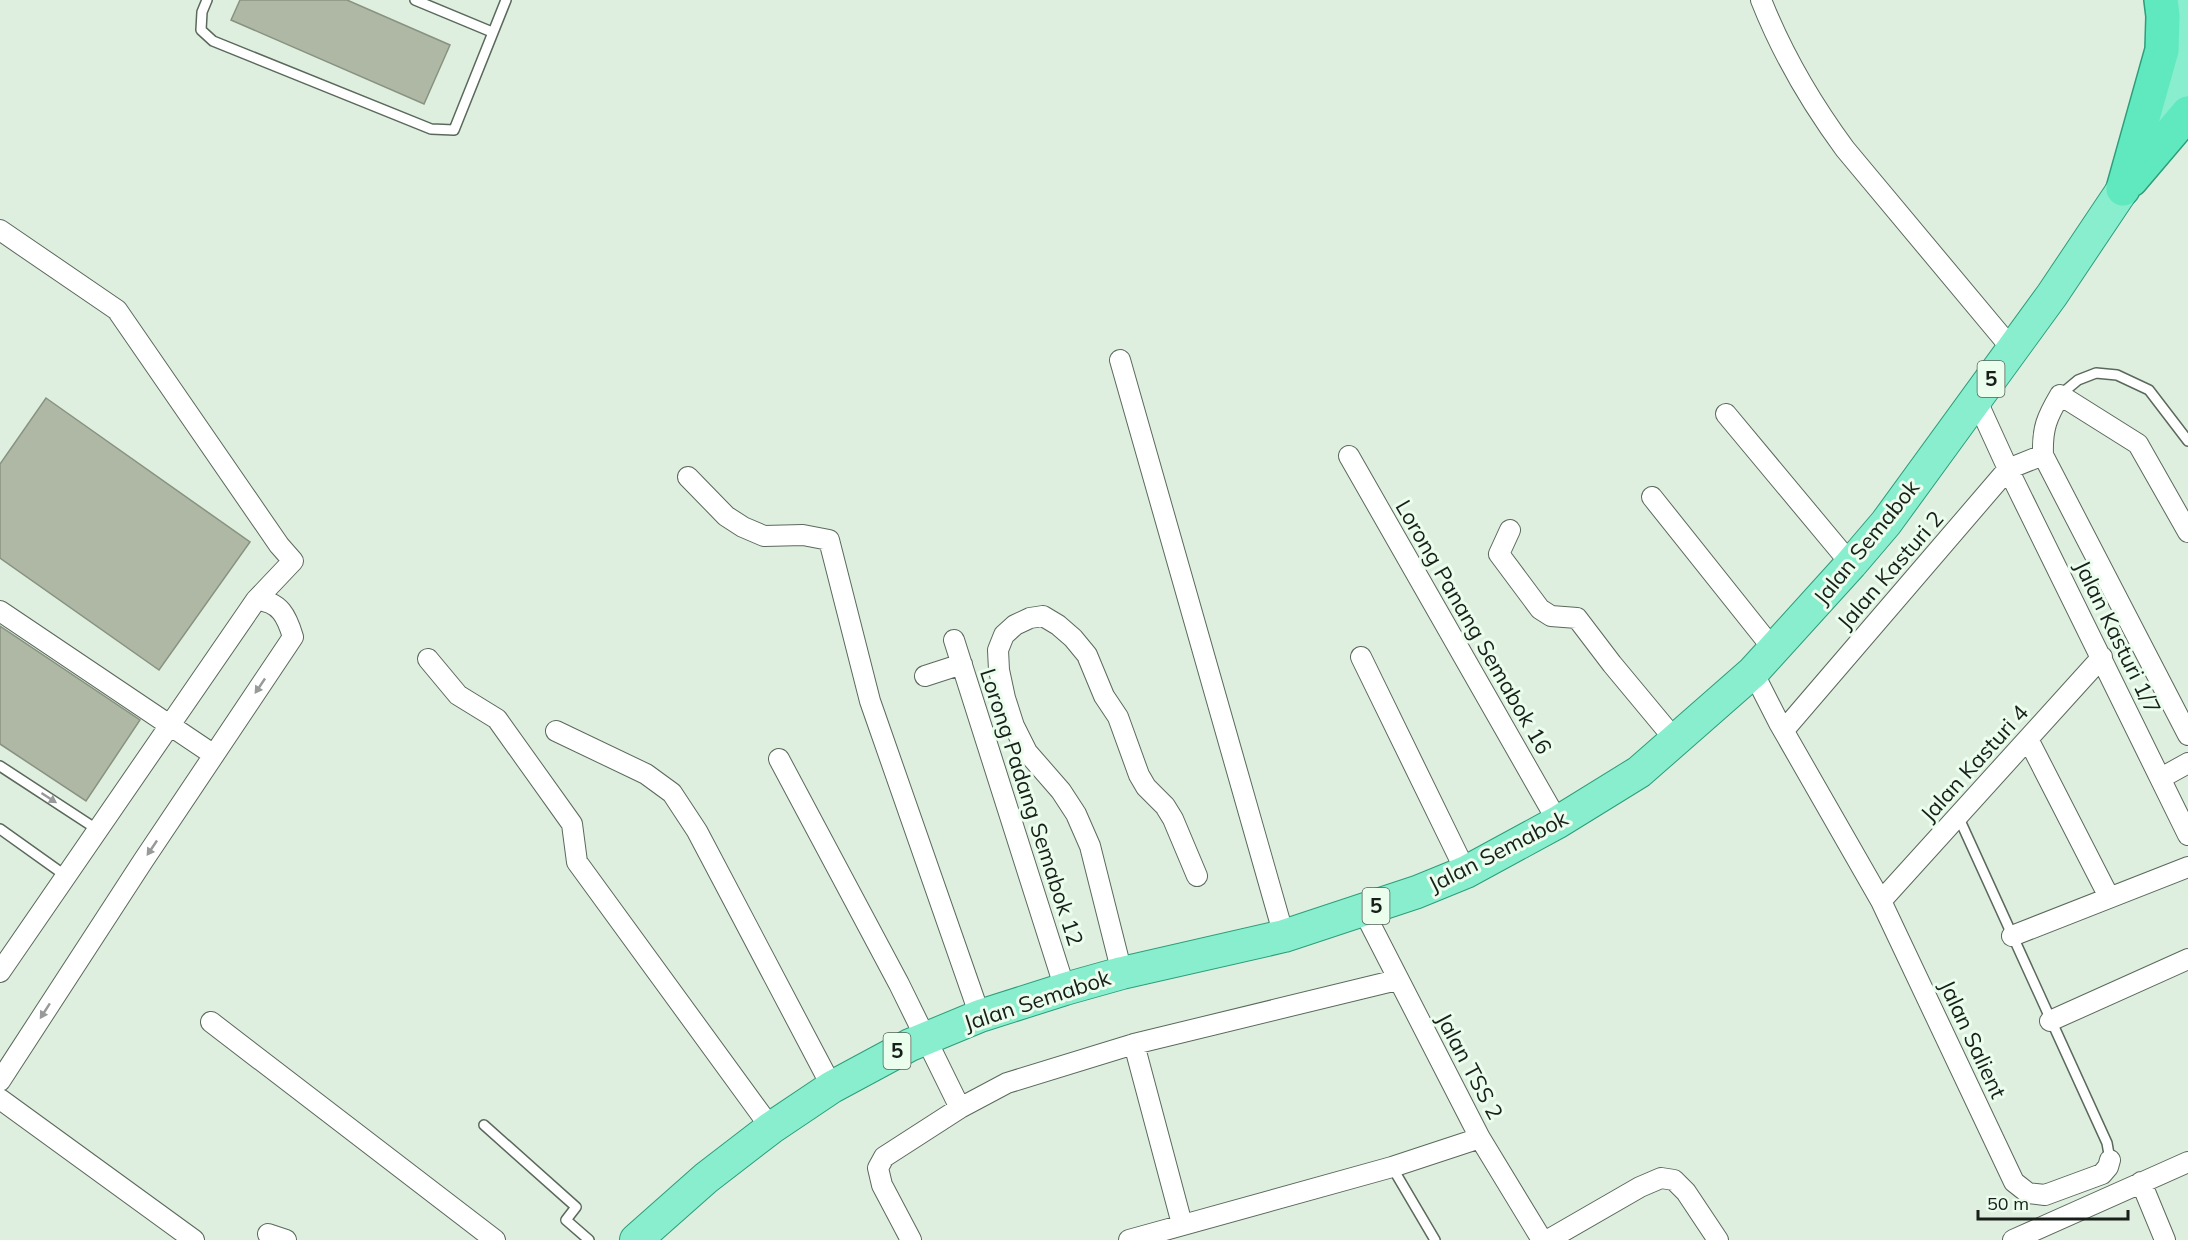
<svg xmlns="http://www.w3.org/2000/svg" width="2188" height="1240" viewBox="0 0 2188 1240" font-family="Mulish,sans-serif">
<rect width="100%" height="100%" fill="#deefdf"/>
<!-- building -->
<path fill="#afb8a5" stroke="#899280" stroke-width="1.5" d="M240,0H347L450,45L424,104L231,20Z
M46,398L250,542L159,670L0,558V464Z
M0,626L140,720L86,801L0,744Z"/>
<g fill="none" stroke-linecap="round" stroke-linejoin="round">
<defs>
<path id="service" d="M207,0L202,12L201,30L213,41L431,129L454,130L506,0
M415,0L492,32
M2060,395L2078,380L2096,373L2117,375L2149,390L2188,441
M0,766L98,830
M1958,816L2107,1143L2110,1160
M0,829L66,876
M484,1125L576,1207L566,1220L589,1240
M1392,1167L1435,1240"/>
<path id="minor" d="M1761,0C1782,53 1811,103 1845,149L2012,349
M0,230L117,310L279,545L293,561L256,600L0,972
M1120,360L1284,936
M1976,399L2008,469L2188,835
M1726,414L1851,564
M1349,456L1558,822
M688,477L726,516L743,527L764,536L803,535L829,540L870,701L980,1016
M1652,497L1774,650
M1510,530L1499,554L1540,609L1551,616L1577,618L1612,664L1676,741
M2188,532L2138,444L2060,395C2047,417 2042,428 2043,455L2188,735
M0,611L214,755
M954,640L1065,989
M1361,657L1466,872
M428,659L458,695L497,719L572,824L577,862L771,1128
M1753,672L1779,723L1881,901L2014,1182L2028,1193L2045,1195L2102,1174L2108,1167L2110,1160
M925,676L962,664
M1784,730L2008,469L2043,455
M556,731L646,774L672,793L697,831L832,1087
M2028,739L2109,897
M779,759L899,984L960,1108
M2161,778L2188,763
M1881,901L2102,657
M1363,910L1480,1138L1542,1240
M2012,936L2188,867
M1122,973L1090,846L1076,814L1061,791L1027,752L1014,726L1005,698L999,670L998,650L1004,635L1015,625L1030,618L1043,616L1058,625L1073,638L1087,655L1104,696L1118,717L1139,775L1146,787L1165,806L1173,819L1197,876
M2050,1021L2188,959
M211,1022L495,1240
M1134,1044L1182,1224
M0,1081L143,861L293,637C287,617 280,601 256,600
M0,1099L194,1240
M2141,1182L2165,1240
M268,1234L286,1240
M911,1240L882,1185L878,1168L884,1157L960,1108L1007,1083L1134,1044L1397,980
M1129,1240L1392,1167L1480,1138
M1548,1240L1640,1187L1661,1178L1674,1180L1686,1192L1718,1240
M2013,1240L2188,1162"/>
<path id="primary" d="M2173,50L2179,0
M636,1240L706,1178L771,1128L832,1087L910,1045L980,1016L1065,989L1122,973L1284,936L1417,892L1466,872L1558,822L1639,772L1753,672L1851,564L1886,523L2052,295L2123,189L2180,77L2188,53"/>
<path id="trunk" d="M2131,180L2188,113
M2123,189L2162,50L2163,16L2161,0"/>
</defs>
<!-- service casing -->
<use href="#service" stroke="#5a695b" stroke-width="12"/>
<!-- minor casing -->
<use href="#minor" stroke="#5a695b" stroke-width="22"/>
<!-- primary casing -->
<use href="#primary" stroke="#2d9d7a" stroke-width="34"/>
<!-- trunk casing -->
<use href="#trunk" stroke="#2d9d7a" stroke-width="36"/>
<!-- service -->
<use href="#service" stroke="#fff" stroke-width="9"/>
<!-- minor -->
<use href="#minor" stroke="#fff" stroke-width="20"/>
<!-- primary -->
<use href="#primary" stroke="#88eece" stroke-width="32"/>
<!-- trunk -->
<use href="#trunk" stroke="#60e8be" stroke-width="33"/>
</g>
<!-- one-way arrows -->
<defs><path id="oneway-solid" d="M-6-.8H1V-3.2L6.5 0L1 3.2V.8H-6Z" transform="scale(1.5)"/></defs>
<g fill="#979a98">
<use href="#oneway-solid" transform="translate(260 686) rotate(124)"/>
<use href="#oneway-solid" transform="translate(49 798) rotate(33)"/>
<use href="#oneway-solid" transform="translate(152 848) rotate(124)"/>
<use href="#oneway-solid" transform="translate(45 1011) rotate(123)"/>
</g>
<g text-anchor="middle" stroke-width="6" stroke-linejoin="round" paint-order="stroke">
<!-- shield labels -->
<g fill="#ebfded" stroke="#576159" stroke-width="1.5">
<rect x="1977.5" y="361" width="27" height="36" rx="4.5"/>
<rect x="1362.5" y="888" width="27" height="36" rx="4.5"/>
<rect x="883.5" y="1033" width="27" height="36" rx="4.5"/>
</g>
<g font-size="21" font-weight="bold" fill="#181e19">
<text x="1991" y="386">5</text>
<text x="1376" y="913">5</text>
<text x="897" y="1058">5</text>
</g>
<!-- street labels -->
<g font-size="22" fill="#181e19" stroke="#ebfded">
<text transform="translate(1866 542) rotate(-51)" y="8">Jalan Semabok</text>
<text transform="translate(1890 570) rotate(-49)" y="8">Jalan Kasturi 2</text>
<text transform="translate(1474 627) rotate(60)" y="8">Lorong Panang Semabok 16</text>
<text transform="translate(2118 637) rotate(64)" y="8">Jalan Kasturi 1/7</text>
<text transform="translate(1974 763) rotate(-48)" y="8">Jalan Kasturi 4</text>
<text transform="translate(1032 807) rotate(72)" y="8">Lorong Padang Semabok 12</text>
<text transform="translate(1498 851) rotate(-27)" y="8">Jalan Semabok</text>
<text transform="translate(1037 1000) rotate(-18)" y="8">Jalan Semabok</text>
<text transform="translate(1973 1039) rotate(65)" y="8">Jalan Salient</text>
<text transform="translate(1470 1066) rotate(62)" y="8">Jalan TSS 2</text>
</g>
</g>
<!-- scale -->
<path d="M1978 1210v9h150v-9" fill="none" stroke="#181e19" stroke-width="3"/>
<text x="1987" y="1210" font-size="18" fill="#181e19" stroke="#ebfded" stroke-width="4.5" paint-order="stroke">50 m</text>
</svg>
